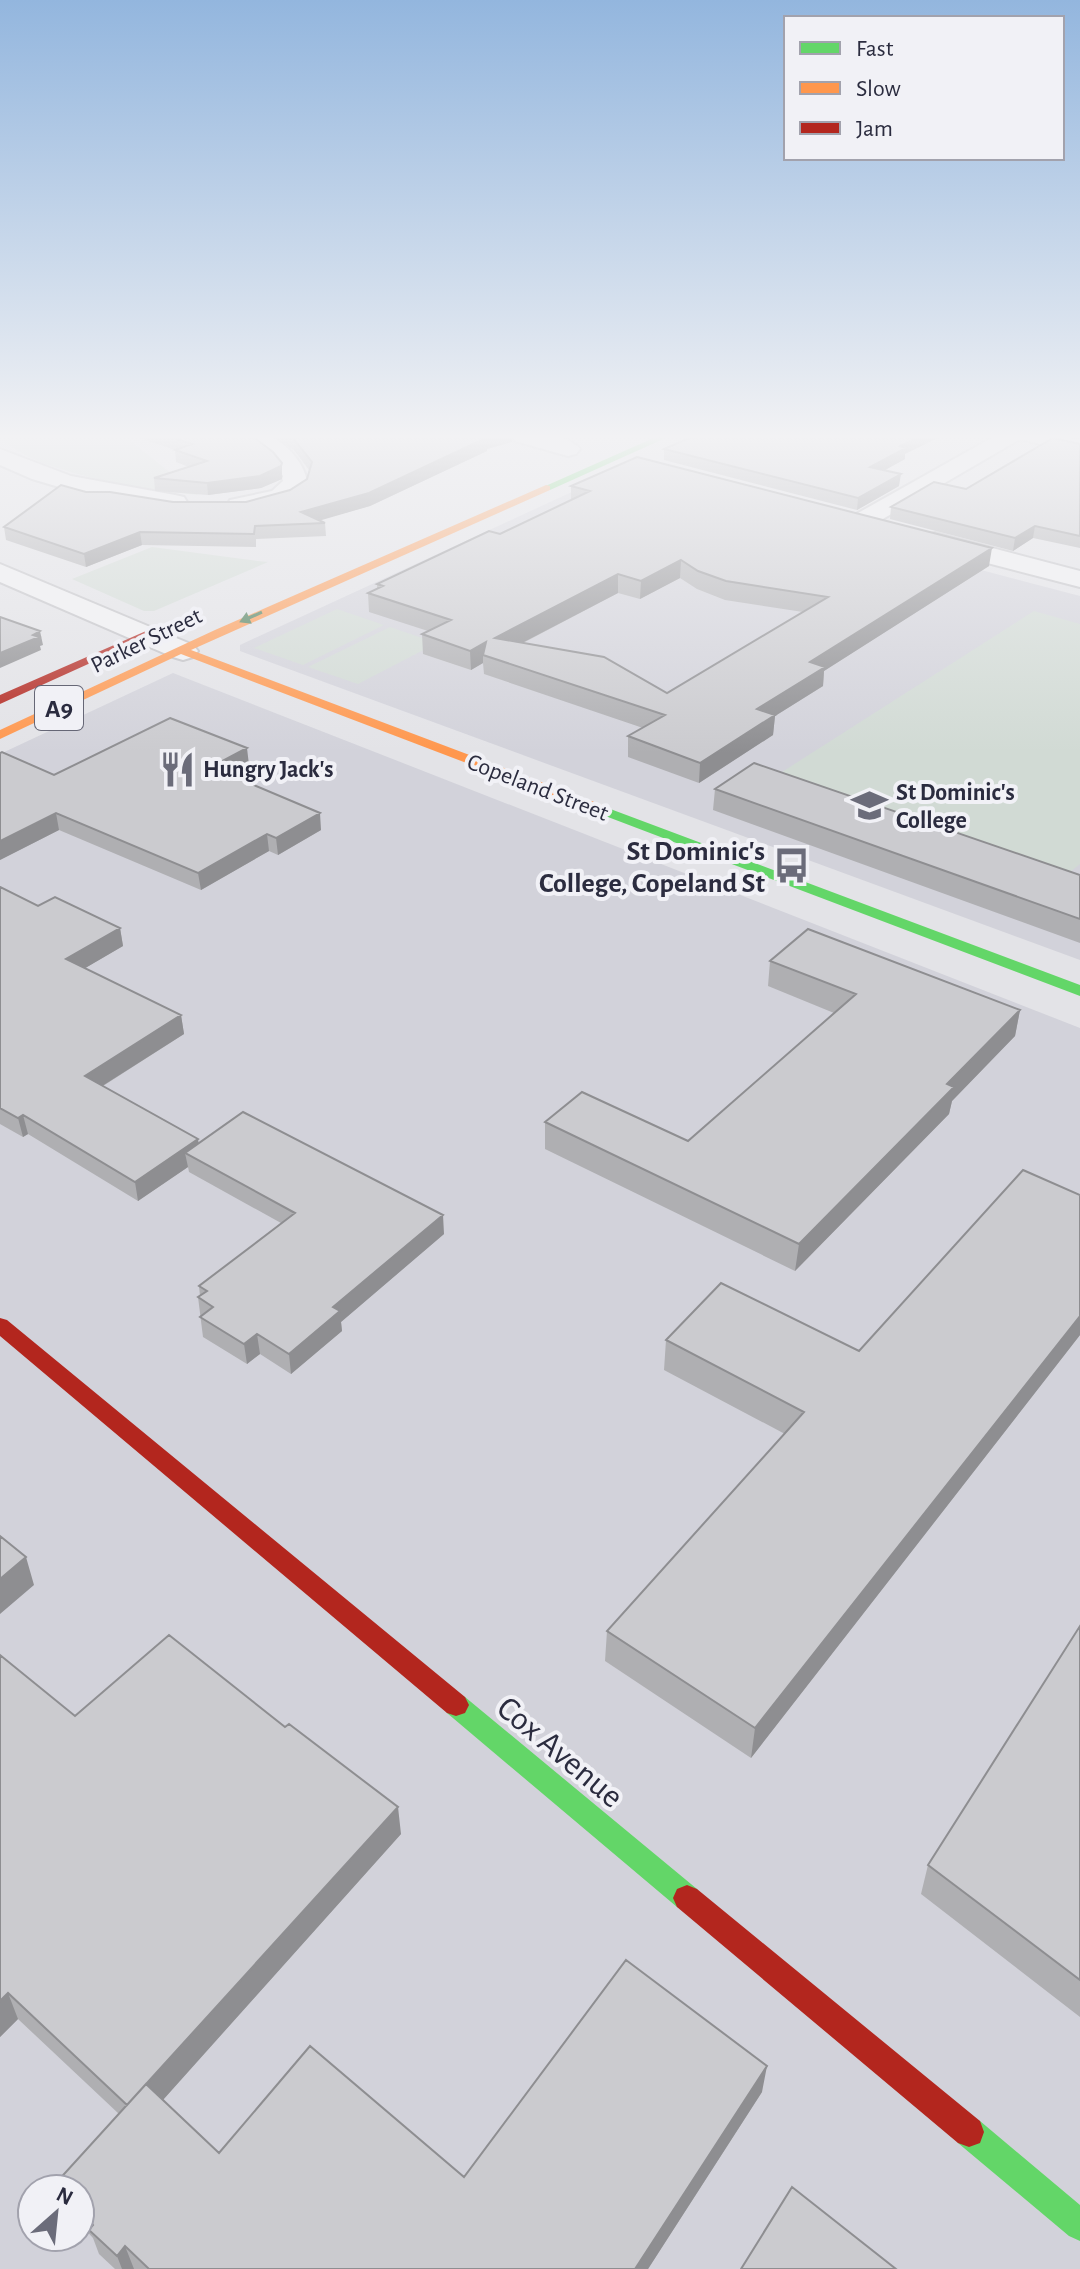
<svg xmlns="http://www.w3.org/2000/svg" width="1080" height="2269" viewBox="0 0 1080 2269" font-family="'Alegreya Sans',sans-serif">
<rect width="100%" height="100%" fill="#e3e3e7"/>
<!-- built -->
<path fill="#d2d2da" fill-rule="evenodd" d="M613,473L1080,596V960L240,651V645Z
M173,673L1080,1028V2269H0V754ZM32,2189H80V2237H32Z"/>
<!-- green -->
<path fill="#d1dad4" d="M0,436H117L132,442L198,495C150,490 29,473 0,436Z
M152,547L257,561L268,562L154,611H144L72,579Z
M337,609L384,625L303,665L254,648Z
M1034,611L1080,624V864L1070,872L782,772Z
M390,627L437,643L358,684L308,667Z"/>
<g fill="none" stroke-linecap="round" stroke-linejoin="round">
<defs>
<path id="street" d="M241,436C249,436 261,434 268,436C286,442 304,463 307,481C296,505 256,517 230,510L227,505L230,500L272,491L283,481L277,465Z
M512,436C532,436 565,432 580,449L576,454L568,456L515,441Z
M995,436H1059L1080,440V454L1020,439L869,527H851L847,522L851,517Z
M0,449L71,476L175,495L184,497L187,502L184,507L175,509L76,492L32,479L0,465Z
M935,533L1080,571V587L926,547L922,541L926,535Z
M0,564L193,645L198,651L193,657L183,660L173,657L0,582Z"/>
</defs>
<!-- street casing -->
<use href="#street" stroke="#c1c1c5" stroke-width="4"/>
<!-- street -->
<use href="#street" fill="#f2f2f4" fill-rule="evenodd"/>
<!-- fast -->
<path fill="#63d668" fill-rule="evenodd" d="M658,436H670L550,490L541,488Z
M605,807L1080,985V996L600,814V808Z
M456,1694L465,1697L697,1889L701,1898L697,1907L687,1911L677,1907L447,1713L443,1705L447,1697Z
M969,2117L980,2121L1080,2205V2241L1069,2236L958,2143L954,2132L958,2121Z"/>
<!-- slow -->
<path fill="#ff974d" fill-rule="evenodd" d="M546,485L550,486V490L191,650L610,808V814H600L181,654L0,739V730L215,630Z"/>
<!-- jam -->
<path fill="#b3261e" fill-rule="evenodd" d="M162,624L172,626L0,704V695Z
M0,1318L7,1320L465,1697L469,1705L465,1713L456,1716L447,1713L0,1336Z
M687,1885L697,1889L980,2121L984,2132L980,2143L969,2147L958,2143L677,1907L673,1898L677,1889Z"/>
</g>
<!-- wall -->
<path fill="#afafb2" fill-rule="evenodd" d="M134,436H252L283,476L282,479L261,488L208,495L155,491L154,478L189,467L176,462L175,450Z
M271,436H512V442L487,449V451L370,506L319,520L325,523L326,536L256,539V547L142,545L86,567L6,540L4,527L86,492L173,502H246L290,490L307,479L309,470L294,450Z
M1080,444V548L1033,538L1013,551L890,519L891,507L966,489Z
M664,449L905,454V459L884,470L899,486L857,510L664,460Z
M571,486L989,566L824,671L823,686L775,716L773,735L699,783L628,757V736L643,728L484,674L483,663L471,670L423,654L422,634L428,631L369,612L368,593L377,589V584L500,534L571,500ZM680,578L697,589L725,600L803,612L667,693L523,643L618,593L640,599Z
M249,765L230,775L321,830L278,855L269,851L201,890L59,830L0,860L54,775Z
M715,789L1080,875V943L713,810Z
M0,887L38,906L120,928L123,946L85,968L181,1015L184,1034L103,1086L198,1144L444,1234L341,1322L342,1331L291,1374L260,1354L247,1364L203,1337L198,1297L200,1296L199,1286L281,1223L189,1172L188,1167L138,1201L28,1134L23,1137L0,1124Z
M770,961L1020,1010L1015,1036L952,1101L949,1114L795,1271L545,1149V1122L688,1141L834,1013L768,986Z
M1080,1195V1335L751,1758L605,1661L607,1631L785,1434L664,1370L666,1340L859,1351Z
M1080,1626V2017L921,1894L928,1865Z
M0,1655L75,1716L401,1834L163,2100L219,2153L464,2177L762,2092L648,2269H115L99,2254L93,2238L80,2224V2189H57L55,2184L119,2114L18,2019L0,2037Z"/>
<!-- shaded-wall -->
<path fill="#8e8e91" d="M490,436H512V442L487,449V451L370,506L308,524L301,512Z
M921,436H942L905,454V459L869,479L870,467L900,446Z
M282,463V479L261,488L208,495L207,483Z
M901,474L899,486L857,510L858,498Z
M1035,526L1033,538L1013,551L1015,538Z
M140,532L142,545L86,567L84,554Z
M992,548L989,566L824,671L823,686L775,716L773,735L699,783L700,763L810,662Z
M681,560L680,578L640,599L641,581Z
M618,574V593L495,657V638Z
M40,631L43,645L40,646L41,650L0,668V653Z
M486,642L483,655V663L471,670L470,651Z
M247,748L249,765L213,784L211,767Z
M56,813L59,830L0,860V841Z
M320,813L321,830L278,855L276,838Z
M267,834L269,851L201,890L198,873Z
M120,928L123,946L70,977L66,959Z
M1020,1010L1015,1036L952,1101L949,1114L795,1271L799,1244L947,1084Z
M181,1015L184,1034L88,1095L85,1076Z
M23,1115L28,1134L23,1137L18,1118Z
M198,1139L201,1158L185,1153L188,1167L138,1201L135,1182Z
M443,1215L444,1234L341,1322L342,1331L291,1374L289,1354L333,1307Z
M1080,1316V1335L751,1758L755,1728Z
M257,1334L260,1354L247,1364L244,1344Z
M26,1557L34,1585L0,1614V1579Z
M398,1807L401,1834L136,2130L127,2105Z
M8,1993L18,2019L0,2037V2001Z
M767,2066L762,2092L648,2269H635Z
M125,2246L134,2269H122L117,2256Z"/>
<!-- building -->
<path fill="#cbcbcf" stroke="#8e8e91" stroke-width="2" fill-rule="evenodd" d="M167,436H252L273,452L282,463L281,466L260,476L207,483L154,478L207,461L175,450L192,444Z
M290,436H490L484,438H486L369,493L301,512L325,523L255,526L254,534L140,532L84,554L4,527L61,485L86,492H110L173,502H246L290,490L307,479L312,462L293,438Z
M694,436H921L900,446L906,448L870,467L901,474L858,498L664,449Z
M1053,438L1080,444V536L1035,526L1015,538L891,507L934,482L966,489Z
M637,457L992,548L810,662L825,667L757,709L775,715L700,763L628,736L665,715L483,655L486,642L470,651L422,634L451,620L368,593L383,586L377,584L489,531L500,534L590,491L571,486ZM681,560L698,571L726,581L828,597L667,693L604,657L495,638L618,574L641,581Z
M0,617L40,631L33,635L39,637L0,653Z
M170,718L247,748L211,767L320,813L276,838L267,834L198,873L56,813L0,841V753L2,752L54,775Z
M754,763L1080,875V919L715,789Z
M0,887L38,906L55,897L120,928L66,959L181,1015L85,1076L198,1139L135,1182L23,1115L18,1118L0,1108Z
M808,929L1020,1010L947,1084L954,1087L799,1244L545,1122L582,1092L688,1141L856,994L770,961Z
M243,1112L443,1215L333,1307L340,1311L289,1354L257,1334L244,1344L200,1317L213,1307L198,1297L207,1291L199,1286L295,1213L185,1153Z
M1023,1170L1080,1195V1316L755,1728L607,1631L804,1412L666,1340L721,1283L859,1351Z
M0,1536L26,1557L0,1579Z
M1080,1626V1980L928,1865Z
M169,1635L285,1727L289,1724L398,1807L127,2105L8,1993L0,2001V1655L75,1716Z
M626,1960L767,2066L635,2269H149L125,2246L117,2256L89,2230L93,2225L80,2210V2189H60L55,2184L146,2084L219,2153L310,2046L464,2177Z
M792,2187L896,2269H741Z"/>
<!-- one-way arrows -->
<defs><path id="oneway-solid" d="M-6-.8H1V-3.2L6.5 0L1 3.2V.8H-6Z" transform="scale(2)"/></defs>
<use fill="#447851" href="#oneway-solid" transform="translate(251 617) rotate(156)"/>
<!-- sky -->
<linearGradient id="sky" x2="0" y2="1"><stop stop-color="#93b6de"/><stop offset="0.58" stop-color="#f2f2f4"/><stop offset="1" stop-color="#f2f2f4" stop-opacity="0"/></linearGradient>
<rect width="1080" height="753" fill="url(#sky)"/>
<!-- icons -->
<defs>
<symbol id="restaurant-bare" viewBox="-9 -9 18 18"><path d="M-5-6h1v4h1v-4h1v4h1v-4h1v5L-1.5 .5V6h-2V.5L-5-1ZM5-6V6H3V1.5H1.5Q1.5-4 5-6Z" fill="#6b6c7a" stroke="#f1f1f6" stroke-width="2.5" paint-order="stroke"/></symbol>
<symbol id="school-bare" viewBox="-9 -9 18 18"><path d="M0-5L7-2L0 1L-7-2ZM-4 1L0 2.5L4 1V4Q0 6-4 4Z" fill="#6b6c7a" stroke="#f1f1f6" stroke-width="2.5" paint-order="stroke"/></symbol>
<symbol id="bus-bare" viewBox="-9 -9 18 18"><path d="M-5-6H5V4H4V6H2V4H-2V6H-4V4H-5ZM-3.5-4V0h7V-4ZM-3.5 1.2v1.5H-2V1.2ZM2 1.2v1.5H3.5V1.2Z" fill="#6b6c7a" stroke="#f1f1f6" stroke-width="2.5" paint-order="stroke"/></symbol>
</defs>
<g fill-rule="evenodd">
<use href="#restaurant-bare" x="152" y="744" width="51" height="51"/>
<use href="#school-bare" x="844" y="780" width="51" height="51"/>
<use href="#bus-bare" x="766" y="840" width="51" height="51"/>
</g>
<g text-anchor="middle" stroke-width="8" stroke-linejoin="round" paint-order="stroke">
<!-- far-street labels -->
<g font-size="24" fill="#2b2c3f" stroke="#f1f1f6">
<text transform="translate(146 640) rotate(-26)" y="8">Parker Street</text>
<text transform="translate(538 787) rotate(21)" y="8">Copeland Street</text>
</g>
<!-- far-poi labels -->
<g font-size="24" font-weight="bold" fill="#2b2c3f" stroke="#f1f1f6" text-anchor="start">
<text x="203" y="777">Hungry Jack's</text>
<text x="896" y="800">St Dominic's<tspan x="896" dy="28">College</tspan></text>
</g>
<!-- shield labels -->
<rect fill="#f1f1f6" stroke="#666776" stroke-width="2" x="35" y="686" width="48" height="44" rx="6"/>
<g font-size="26" font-weight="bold" fill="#2b2c3f">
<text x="59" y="717">A9</text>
</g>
<!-- poi labels -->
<g font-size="28" font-weight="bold" fill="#2b2c3f" stroke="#f1f1f6" text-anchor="end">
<text x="765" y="860">St Dominic's<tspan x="765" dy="32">College, Copeland St</tspan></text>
</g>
<!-- near-street labels -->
<g font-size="34" fill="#2b2c3f" stroke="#f1f1f6">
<text transform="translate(561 1751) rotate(40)" y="12">Cox Avenue</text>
</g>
</g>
<!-- legend -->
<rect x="784" y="16" width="280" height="144" fill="#f1f1f6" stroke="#a2a2ad" stroke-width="2"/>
<rect x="800" y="42" width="40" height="12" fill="#63d668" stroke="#a2a2ad" stroke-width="2"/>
<text x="856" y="56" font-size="24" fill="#2b2c3f">Fast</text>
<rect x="800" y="82" width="40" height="12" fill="#ff974d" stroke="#a2a2ad" stroke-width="2"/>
<text x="856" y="96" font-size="24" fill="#2b2c3f">Slow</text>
<rect x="800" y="122" width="40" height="12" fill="#b3261e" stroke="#a2a2ad" stroke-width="2"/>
<text x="856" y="136" font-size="24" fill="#2b2c3f">Jam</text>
<!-- north arrow -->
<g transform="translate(56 2213) rotate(27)"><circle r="38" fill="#f1f1f6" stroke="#a2a2ad" stroke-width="2"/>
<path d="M0-6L14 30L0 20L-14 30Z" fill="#6b6c7a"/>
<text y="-12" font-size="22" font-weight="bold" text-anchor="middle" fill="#2b2c3f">N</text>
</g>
</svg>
